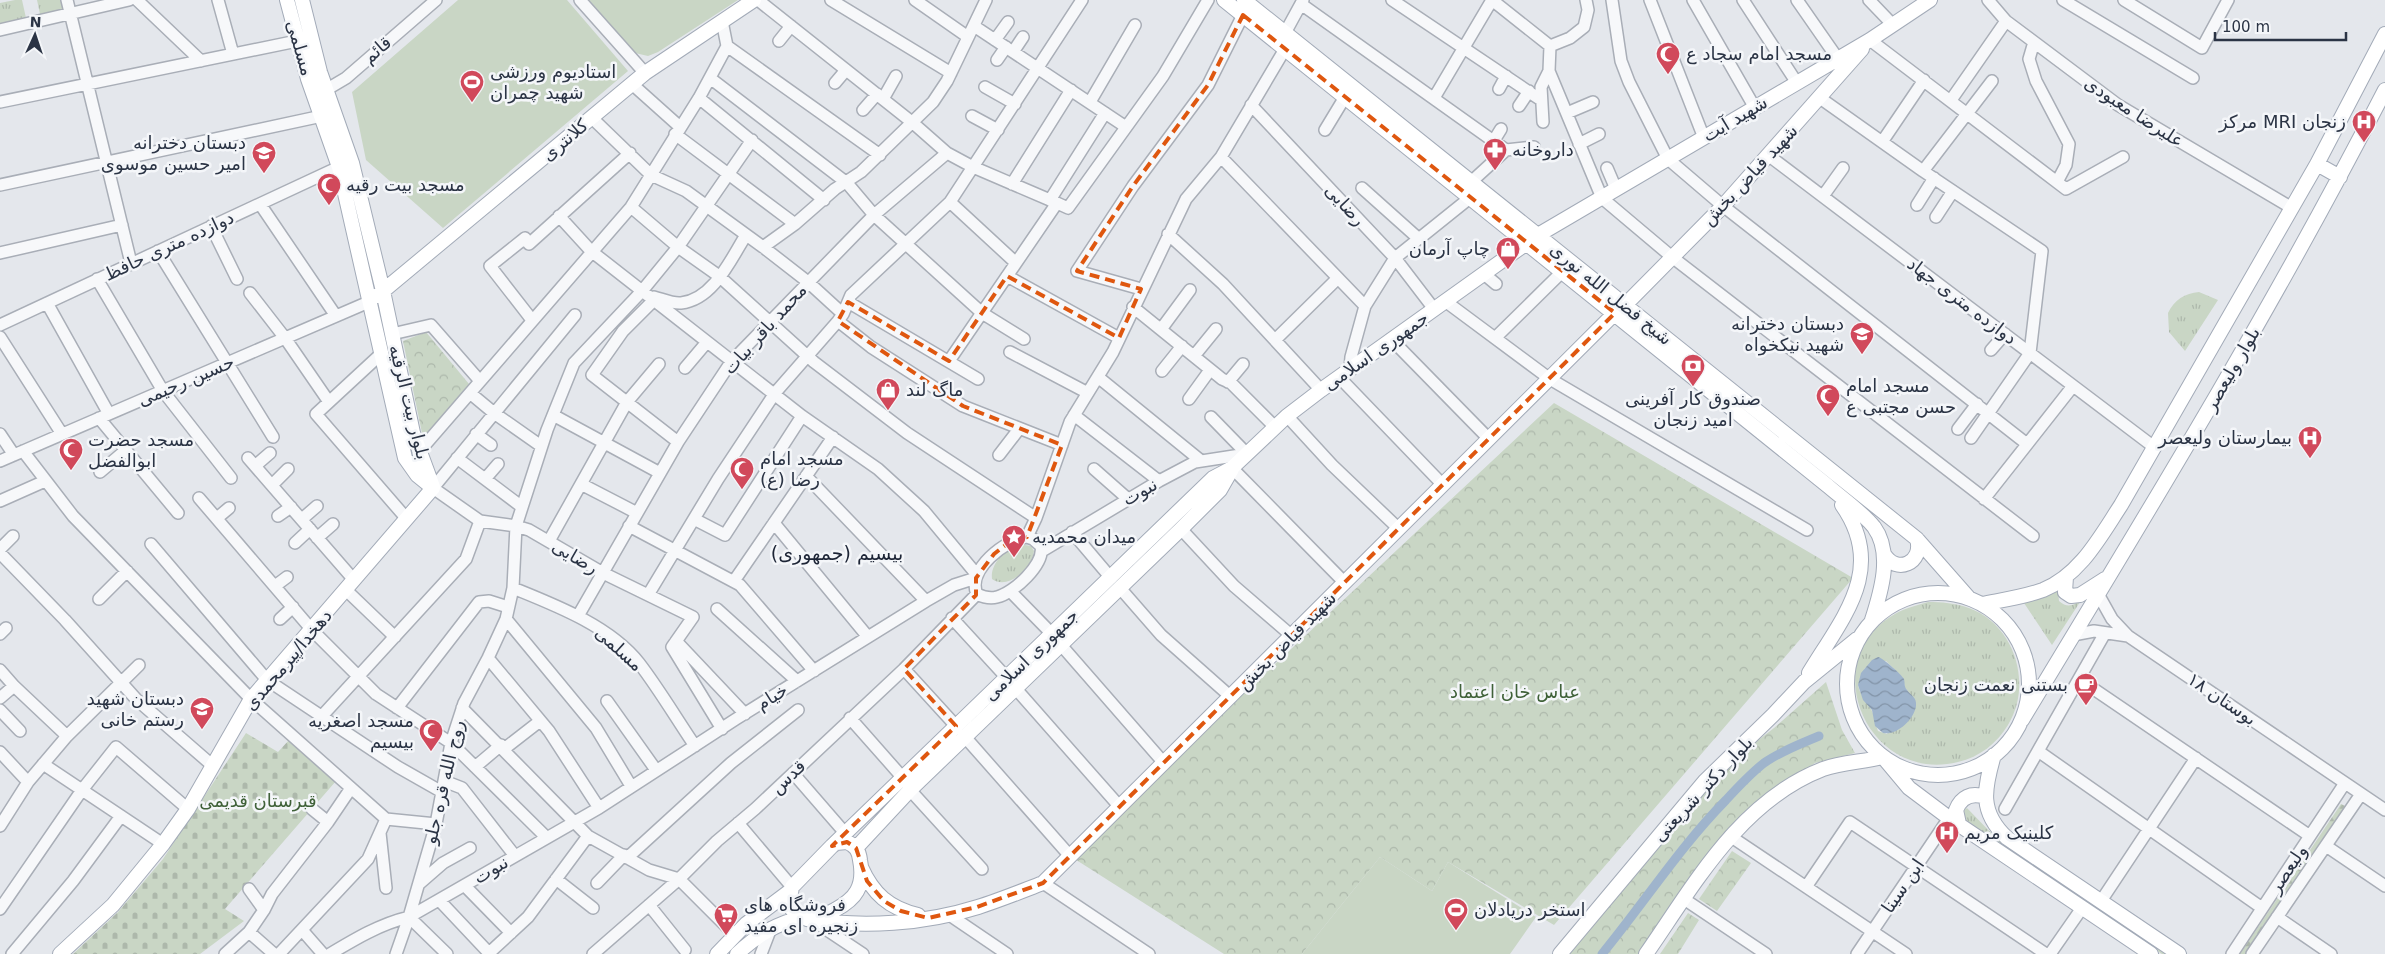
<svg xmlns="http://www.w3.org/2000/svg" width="2385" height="954" viewBox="0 0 2385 954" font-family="'DejaVu Sans',Cairo,sans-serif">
<defs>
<pattern id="grass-tufts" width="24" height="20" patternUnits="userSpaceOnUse" patternTransform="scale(1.25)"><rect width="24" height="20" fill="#c9d6c5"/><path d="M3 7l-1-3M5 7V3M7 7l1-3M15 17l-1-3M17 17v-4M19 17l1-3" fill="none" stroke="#adb8ab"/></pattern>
<pattern id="forest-firs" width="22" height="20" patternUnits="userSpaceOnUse" patternTransform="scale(1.25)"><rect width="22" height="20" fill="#c9d6c5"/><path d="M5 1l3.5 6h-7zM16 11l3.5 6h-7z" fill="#adb8ab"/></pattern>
<pattern id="cemetery-stones" width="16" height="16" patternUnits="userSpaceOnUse" patternTransform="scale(1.25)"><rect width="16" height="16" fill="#c9d6c5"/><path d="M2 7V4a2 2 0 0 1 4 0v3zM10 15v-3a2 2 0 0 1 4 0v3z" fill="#adb8ab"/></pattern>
<pattern id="park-crowns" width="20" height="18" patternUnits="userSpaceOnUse" patternTransform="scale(1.25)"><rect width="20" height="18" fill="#c9d6c5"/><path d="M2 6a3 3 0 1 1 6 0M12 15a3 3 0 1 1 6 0" fill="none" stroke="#adb8ab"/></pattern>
<pattern id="water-waves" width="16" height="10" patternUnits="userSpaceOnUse" patternTransform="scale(1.25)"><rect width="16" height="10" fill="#9fb4cc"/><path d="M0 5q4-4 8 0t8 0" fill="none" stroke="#8293a7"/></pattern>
</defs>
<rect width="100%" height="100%" fill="#e4e7ec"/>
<!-- grass -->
<path fill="url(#grass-tufts)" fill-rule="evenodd" d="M15,0H22L26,18L0,24V3Z
M37,0H61L64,10L40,14Z
M2199,292L2218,300L2185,351L2169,332L2168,313C2174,300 2185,293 2199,292Z
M1019,544L1031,546L1034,551C1032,567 1009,591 992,579C990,563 1006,549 1019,544Z
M2058,591L2059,601C2068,609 2074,605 2082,599L2052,645L2024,603Z
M1928,602C1942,602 1955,603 1969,608C2015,625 2033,684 2008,725C1997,743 1980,757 1958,762C1870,784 1816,666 1890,617C1902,609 1914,606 1928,602ZM1886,661L1903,678L1905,688L1910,694L1887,734L1878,731C1875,724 1875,717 1872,711C1868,701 1861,699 1858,685L1865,668Z
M1967,808L1995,837L2167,954H2162L1965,820L1964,810Z"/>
<!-- forest -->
<path fill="url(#forest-firs)" d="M2341,804L2345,806L2247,954H2240Z"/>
<!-- cemetery -->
<path fill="url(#cemetery-stones)" d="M246,733L278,752L289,740L336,781L225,909L244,921L200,954H73L118,912L163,859Z"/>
<!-- park -->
<path fill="url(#park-crowns)" d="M426,332L469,384L423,438L403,341Z
M1554,403L1853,578L1554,925L1448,862L1432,891L1380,857L1302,954H1224L1070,856Z
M1826,682L1842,730L1855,753L1815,763L1752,807L1729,829L1702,862L1639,954H1568L1712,783L1739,755L1774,728Z
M1732,851L1751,863L1717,911L1699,899Z
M1688,913L1699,920L1678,954H1660Z"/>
<!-- pitch -->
<path fill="#c9d6c5" d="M458,0H567L628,71L443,228L366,160L352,92Z
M589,0H738L658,52L648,56L635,53Z
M1380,857L1432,891L1448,862L1536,917L1510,954H1302Z"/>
<!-- water -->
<path fill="url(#water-waves)" d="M1878,657C1883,658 1902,675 1904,679C1905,683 1904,687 1907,690C1911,696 1917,697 1916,706C1914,720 1896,736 1883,733L1875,726L1872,710L1863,700L1858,685L1861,673L1872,660Z"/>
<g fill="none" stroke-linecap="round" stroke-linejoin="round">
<!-- canal -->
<path stroke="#9fb4cc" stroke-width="9" d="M1602,954C1644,903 1679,848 1726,800C1738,787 1750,774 1764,763C1781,751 1800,744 1819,736"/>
<defs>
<path id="minor" d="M67,0L131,263
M137,0L201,61
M218,0L233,54
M580,0L645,73
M758,0L913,123L947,153L973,167L1057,203
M831,0L951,73
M915,0L968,37
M1392,0L1541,100
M1612,0L1621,61L1629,82L1668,159L1723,206L2027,444
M1650,0L1704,138
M1693,0L1755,108
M1743,0L1797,83
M1797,0L1838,59
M1869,0L1893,25
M1988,0L2006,21L2118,105L2292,208
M2063,0L2193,78
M2124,0L2202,48L2228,0
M1301,4L1506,150
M974,26L1126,127
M0,30L129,0
M1285,33L1303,0
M995,40L1008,22
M1870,40L2066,189L2123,157
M779,41L791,26
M2034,42L2029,59L2036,81L2069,144L2066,165L2057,182
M727,46L880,155
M1550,46L1570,38L1584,27L1588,10L1586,0
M1013,52L1023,37
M997,60L1006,47
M1549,71L1602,198L1672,257L2033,536
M710,78L847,183L874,215L982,313L1024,339
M835,83L846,70
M632,84L680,127
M985,87L1015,104
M1499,89L1506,76
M319,94L346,78L436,0
M699,98L824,200
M1434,98L1492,0L1550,46
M1820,98L1923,171L2042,251L2030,353L1971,438
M883,99L896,76
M1951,100L2006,21
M0,102L297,41
M1090,102L1135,25
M1251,105L1395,258L1434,309
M1519,106L1529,91
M863,110L877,94
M1567,113L1593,102
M972,116L998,130
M592,118L651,175L686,191L763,247L808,282L843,314L838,321L871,347L963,406L1062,445
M1543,122L1541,87L1549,71L1550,46
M1325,130L1345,97
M675,134L795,224
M1493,142L1501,129
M1882,142L1924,80
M1579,144L1599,134
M1768,155L2154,447
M1221,157L1365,306
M1607,168L1616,189
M1923,171L1992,81
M1471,182L1506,150L1534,147
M1012,184L1071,90
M0,185L322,116
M1362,188L1419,239
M1823,196L1843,168
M1050,200L1105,113
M950,202L1016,263
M260,204L336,316
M1917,205L1934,178
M631,207L678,247L719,276L814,362L907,433L1036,518
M559,216L591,251L802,416L878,469L924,511L977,575
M1936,217L1953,191
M211,226L237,279
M1168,234L1223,284L1321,390
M763,247L795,224L835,189L861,172L933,102L947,81L986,0
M158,251L273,437
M0,253L122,225
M1484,274L1496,284
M1007,276L1119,338
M97,279L163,391L231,478
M1141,289L1077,271L1133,186L1208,85L1243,15
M250,293L285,338L329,402
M654,297C662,299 673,304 681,303C713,300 731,259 746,235
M654,300L623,331L592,375L678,442
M1445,301L1550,379L1807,530
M848,302L978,379
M47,303L109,414
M1133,307L1222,379L1231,383L1275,427
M843,314L851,295L950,202L1082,0
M575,315L433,488L480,521L516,526L529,530L603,573L693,617L672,647L722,729
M532,320L490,266L525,238L529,244L630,153
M0,325L339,167
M1162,328L1190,290
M392,334L431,325L480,381
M0,337L62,434
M1495,338L1563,271
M1391,339L1489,439
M1275,340L1338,278
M1991,350L2005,334
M1010,352L1088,393
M382,353L316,414L406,518
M1194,356L1216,329
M949,361L1057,203L1068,208L1163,76L1208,0
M685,368L707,342
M1350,369L1351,357L1365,306L1395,258L1471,197
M1162,371L1182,346
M1098,377L1200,460
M1339,377L1443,485
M1228,382L1243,364
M470,393L494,413L541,446
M1189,399L1210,370
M553,415L660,473
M1074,415L1159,481
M1287,416L1332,465L1399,529
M1211,417L1247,454
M99,418L178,513
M1958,429L1977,404
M0,434L14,455
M476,434L491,445
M23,451L73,516L251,699L386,819L436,824
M418,453L631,207L699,98L727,46L722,21
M999,455L1019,429
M248,458L354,580
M457,458L522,507
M0,461L371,301
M255,466L270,453
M1232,468L1345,583
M1094,469L1128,499
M100,472L126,450
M806,476L926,601
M485,479L498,464
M581,484L637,513
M272,485L288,469
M199,498L312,630L376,694L451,743L546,837
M1984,499L2073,386
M0,501L45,481
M278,516L291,507
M217,518L229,508
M302,519L317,506
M694,519L725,535L802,416
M774,523L868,637
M629,526L740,585L814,671
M1181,529L1234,586L1292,636
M1072,532L1111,578
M1027,537L1036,518L1070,422L1113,352L1186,199L1221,157L1285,49
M1027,537L1033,539L1041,546C1045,564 1014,593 997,597C990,599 983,597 977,594C966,570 1006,539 1027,537Z
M317,538L333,524
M549,541L627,402L659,364
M295,543L310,529
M151,544L267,680L398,767L442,792
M0,549L13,536
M1042,551L1159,481L1195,462L1247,454
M0,553L65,620L136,699L213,766
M734,581L833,437
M275,586L287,577
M513,588C555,605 610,626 639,663C659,689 676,718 695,746
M1120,588L1161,635L1231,697
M346,590L395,637
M1010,591L1052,634
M2098,594L2112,619L2128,636L2385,810
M648,595L718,479L775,393L838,321
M99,599L127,571
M717,609L797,681
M578,616L678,442L731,362L874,215L947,153
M952,618L1007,678
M280,619L293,607
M506,619L596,728L631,786
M0,634L6,628
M2073,635L2094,631L2128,636
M676,641L745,714
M1061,645L1164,763
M488,658L549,731L599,808
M904,669L956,726
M0,670L14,686
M2079,679L2310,836
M1016,689L1120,807
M0,698L14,686L67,736
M607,701L656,770
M397,708L479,602L489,601L508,607
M462,708L588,836L649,870L679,879L735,935
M0,710L20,731
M321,717L466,559L480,521
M850,718L903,778
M965,737L1070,856
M504,749L540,721
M2038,751L2262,908
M0,752L28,782
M43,764L163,844
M475,767L501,745
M793,773L845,833
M444,781L462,788L515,856
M910,790L982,869
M312,809L328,822
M2005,809L2105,633
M738,823L792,887
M0,826L28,782L67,736L139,665
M380,833L386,888
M1730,836L1906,954
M2326,846L2385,886
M627,858L731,763L798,710
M556,879L593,908
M420,883L443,863L470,848
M597,883L624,855
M1043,883L1149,954
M465,886L511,933
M1806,887L1850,822L2046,954
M249,889L264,910
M1684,899L1766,954
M439,900L489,953
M2101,901L2196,758
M649,905L685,950
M0,909L82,790L116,747L188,809
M948,914L1007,954
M409,917L447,954
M2277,917L2331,954
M812,920L863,954
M302,930L323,954
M249,932L274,954
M12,954L73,881L121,816
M225,954L249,932L264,910L272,894L328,822L351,788
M279,954L368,859L386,819
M330,954C355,939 380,924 409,917L599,808L736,719L926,601L954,585L976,578
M396,954L409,917L436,824L451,743L464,703L488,658L506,619L513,588L516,526L547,430L574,363L642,291L678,247L752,140
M488,954L528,917L588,836
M593,954L679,879L717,841L755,809L904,669L977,594
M761,954L771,928
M1857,954L1949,818
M2050,954L2082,908
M2232,954L2345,783
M2252,954L2361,794"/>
<path id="major" d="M287,0L308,79L339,167L405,458L417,475L433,488
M302,0L320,72L352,163L383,291L413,433L433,487
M1224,0L1828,486C1843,499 1862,512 1874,527C1893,553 1881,592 1872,620
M1244,0L1917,539L1968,597
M2317,164L2340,177
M377,296L645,73L754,0
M1625,305L1723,206L1862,49
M1884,554C1896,575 1924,563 1917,539
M2066,577L2065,592L2071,596L2080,595L2105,579
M1847 684a91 91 0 1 1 182 0a91 91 0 1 1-182 0Z
M1982,604C2002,600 2024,597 2043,590C2080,575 2100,537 2121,505L2317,164L2385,34
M1809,673C1843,617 1887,569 1842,505
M2022,720C2148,512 2274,306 2385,90
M1994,755C1984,789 1979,812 2007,838L2179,954
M1959,824L1956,810C1961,797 1971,792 1985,797
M847,842C856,846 859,851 860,860C862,870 862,882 857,891C850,904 821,920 807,918C798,917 792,911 789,904L792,887L832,846L836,843Z
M832,846L1213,478L1232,468L1287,416L1321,390L1538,235L1870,40L1930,0
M856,848L910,790L1181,529L1220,490L1232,469
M861,867C873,894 889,908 918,915
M807,919C863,928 924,924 978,907C1000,900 1022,891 1043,883L1615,313
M60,954L113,905L163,844L188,809L251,699L433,488
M717,954L746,924L790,891
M737,954C757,935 777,923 804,917
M1560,954L1705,781L1773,715L1804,682L1857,639
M1646,954C1694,885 1740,801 1823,769C1842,762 1863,762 1883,757L1909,788L1949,818L2151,954"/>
</defs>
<!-- minor casing -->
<use href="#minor" stroke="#a9aeb7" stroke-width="14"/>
<!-- major casing -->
<use href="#major" stroke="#a3abb8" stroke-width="16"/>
<!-- minor -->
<use href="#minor" stroke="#f7f8fa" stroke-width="11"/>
<!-- major -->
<use href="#major" stroke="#fff" stroke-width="14"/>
</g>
<!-- marked area -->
<path fill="none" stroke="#df570f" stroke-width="4" stroke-dasharray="10 6" stroke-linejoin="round" d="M1243,15L1615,313L1043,883L977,907L928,918L901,911L884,901L867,881L856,848L847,842L832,846L956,726L904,669L976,595V578L994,554L1012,540L1027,537L1062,445L963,406L838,321L848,302L949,361L1007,276L1119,338L1141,289L1077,271L1133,186L1208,85Z"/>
<!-- icons -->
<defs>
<symbol id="mosque-pin" viewBox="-11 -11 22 30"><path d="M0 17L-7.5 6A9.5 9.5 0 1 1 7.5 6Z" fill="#d1495b" stroke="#f4f6f9"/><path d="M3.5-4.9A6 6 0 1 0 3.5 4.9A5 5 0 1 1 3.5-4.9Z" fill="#fff"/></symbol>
<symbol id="stadium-pin" viewBox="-11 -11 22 30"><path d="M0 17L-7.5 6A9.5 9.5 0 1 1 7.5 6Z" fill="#d1495b" stroke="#f4f6f9"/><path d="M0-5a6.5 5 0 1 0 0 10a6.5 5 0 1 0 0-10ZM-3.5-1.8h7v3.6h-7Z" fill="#fff"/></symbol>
<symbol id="hospital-pin" viewBox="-11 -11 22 30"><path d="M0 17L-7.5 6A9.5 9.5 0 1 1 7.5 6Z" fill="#d1495b" stroke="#f4f6f9"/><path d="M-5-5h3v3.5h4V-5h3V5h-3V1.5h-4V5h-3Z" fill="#fff"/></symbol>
<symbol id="pharmacy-pin" viewBox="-11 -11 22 30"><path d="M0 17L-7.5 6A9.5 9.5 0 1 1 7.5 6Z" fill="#d1495b" stroke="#f4f6f9"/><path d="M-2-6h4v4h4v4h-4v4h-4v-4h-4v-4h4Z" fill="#fff"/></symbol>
<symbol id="school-pin" viewBox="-11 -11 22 30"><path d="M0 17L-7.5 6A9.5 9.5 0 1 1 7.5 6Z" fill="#d1495b" stroke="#f4f6f9"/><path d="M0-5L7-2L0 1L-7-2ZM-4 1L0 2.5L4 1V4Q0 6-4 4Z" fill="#fff"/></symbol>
<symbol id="shop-pin" viewBox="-11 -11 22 30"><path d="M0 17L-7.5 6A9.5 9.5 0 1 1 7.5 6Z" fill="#d1495b" stroke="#f4f6f9"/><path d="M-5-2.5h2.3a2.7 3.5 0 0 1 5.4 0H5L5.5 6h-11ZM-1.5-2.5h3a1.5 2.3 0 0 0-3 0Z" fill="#fff"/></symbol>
<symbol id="bank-pin" viewBox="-11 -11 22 30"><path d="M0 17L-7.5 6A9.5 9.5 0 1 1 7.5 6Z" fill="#d1495b" stroke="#f4f6f9"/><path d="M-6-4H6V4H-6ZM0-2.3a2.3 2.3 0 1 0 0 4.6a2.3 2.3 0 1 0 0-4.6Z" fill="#fff"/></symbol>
<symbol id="sight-pin" viewBox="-11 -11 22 30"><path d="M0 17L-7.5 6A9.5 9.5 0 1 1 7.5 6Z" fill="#d1495b" stroke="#f4f6f9"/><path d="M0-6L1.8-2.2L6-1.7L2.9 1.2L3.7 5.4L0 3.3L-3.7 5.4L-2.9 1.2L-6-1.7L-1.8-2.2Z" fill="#fff"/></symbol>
<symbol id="cafe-pin" viewBox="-11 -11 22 30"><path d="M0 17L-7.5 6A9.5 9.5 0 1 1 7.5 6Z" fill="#d1495b" stroke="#f4f6f9"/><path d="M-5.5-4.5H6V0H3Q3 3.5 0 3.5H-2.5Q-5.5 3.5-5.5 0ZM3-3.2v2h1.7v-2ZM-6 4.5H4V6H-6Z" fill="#fff"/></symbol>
<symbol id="supermarket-pin" viewBox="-11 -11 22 30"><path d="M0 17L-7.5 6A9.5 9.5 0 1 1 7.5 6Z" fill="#d1495b" stroke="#f4f6f9"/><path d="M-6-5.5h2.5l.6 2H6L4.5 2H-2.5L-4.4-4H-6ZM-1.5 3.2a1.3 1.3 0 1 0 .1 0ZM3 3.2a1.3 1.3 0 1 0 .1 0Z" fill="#fff"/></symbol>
</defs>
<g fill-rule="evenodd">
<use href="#mosque-pin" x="1654" y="40" width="28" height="38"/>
<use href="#stadium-pin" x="458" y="68" width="28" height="38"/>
<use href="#hospital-pin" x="2350" y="108" width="28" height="38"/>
<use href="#pharmacy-pin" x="1481" y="136" width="28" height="38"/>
<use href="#school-pin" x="250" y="139" width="28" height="38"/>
<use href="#mosque-pin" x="315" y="171" width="28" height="38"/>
<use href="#shop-pin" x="1494" y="235" width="28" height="38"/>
<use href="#school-pin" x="1848" y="320" width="28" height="38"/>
<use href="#bank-pin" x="1679" y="352" width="28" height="38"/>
<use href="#shop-pin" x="874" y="376" width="28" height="38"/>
<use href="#mosque-pin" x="1814" y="382" width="28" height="38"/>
<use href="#hospital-pin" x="2296" y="424" width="28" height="38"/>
<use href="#mosque-pin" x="57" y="436" width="28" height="38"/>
<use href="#mosque-pin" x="728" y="455" width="28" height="38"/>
<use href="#sight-pin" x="1000" y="523" width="28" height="38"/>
<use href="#cafe-pin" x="2072" y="671" width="28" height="38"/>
<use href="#school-pin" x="188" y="695" width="28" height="38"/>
<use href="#mosque-pin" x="417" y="717" width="28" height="38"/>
<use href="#hospital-pin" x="1933" y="819" width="28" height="38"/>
<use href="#stadium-pin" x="1442" y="896" width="28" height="38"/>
<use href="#supermarket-pin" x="712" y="901" width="28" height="38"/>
</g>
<g text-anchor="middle" stroke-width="5" stroke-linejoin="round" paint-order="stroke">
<!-- street labels -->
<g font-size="18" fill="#2b3445" stroke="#f4f6f9">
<text transform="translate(300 48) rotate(74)" y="6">مسلمی</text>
<text transform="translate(377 50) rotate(-41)" y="6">قائم</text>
<text transform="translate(2134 112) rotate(33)" y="6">علیرضا معبودی</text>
<text transform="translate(1735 119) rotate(-31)" y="6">شهید آیت</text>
<text transform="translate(565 140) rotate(-40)" y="6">کلانتری</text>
<text transform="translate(1750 175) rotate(-47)" y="6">شهید فیاض بخش</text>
<text transform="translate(1345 205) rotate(47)" y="6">رضایی</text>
<text transform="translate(169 246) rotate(-25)" y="6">دوازده متری حافظ</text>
<text transform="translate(1611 294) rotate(39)" y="6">شیخ فضل الله نوری</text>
<text transform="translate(1962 301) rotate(37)" y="6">دوازده متری جهاد</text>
<text transform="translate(765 329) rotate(-48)" y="6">محمد باقر بیات</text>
<text transform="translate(1376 351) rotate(-35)" y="6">جمهوری اسلامی</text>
<text transform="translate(2232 369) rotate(-60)" y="6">بلوار ولیعصر</text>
<text transform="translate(186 381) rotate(-23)" y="6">حسین رحیمی</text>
<text transform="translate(409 402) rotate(76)" y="6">بلوار بیت الرقیه</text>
<text transform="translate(1140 492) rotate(-30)" y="6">نبوت</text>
<text transform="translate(575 557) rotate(30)" y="6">رضایی</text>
<text transform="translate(1287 641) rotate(-45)" y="6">شهید فیاض بخش</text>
<text transform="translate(619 649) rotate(42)" y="6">مسلمی</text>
<text transform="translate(1031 655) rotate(-44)" y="6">جمهوری اسلامی</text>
<text transform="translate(288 660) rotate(-50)" y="6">دهخدا/پیرمحمدی</text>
<text transform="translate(772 697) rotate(-32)" y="6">خیام</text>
<text transform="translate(2222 699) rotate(34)" y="6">بوستان ۱۸</text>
<text transform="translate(788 777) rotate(-43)" y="6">قدس</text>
<text transform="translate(444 782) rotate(-77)" y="6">روح الله قره جلو</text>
<text transform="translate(1703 789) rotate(-47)" y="6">بلوار دکتر شریعتی</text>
<text transform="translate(2288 869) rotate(-56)" y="6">ولیعصر</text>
<text transform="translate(491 870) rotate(-31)" y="6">نبوت</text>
<text transform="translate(1903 886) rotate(-56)" y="6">ابن سینا</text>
</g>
<!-- poi labels -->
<g font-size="18" fill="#2b3445" stroke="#f4f6f9" text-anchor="start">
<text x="1686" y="60">مسجد امام سجاد ع</text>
<text x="490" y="78">استادیوم ورزشی<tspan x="490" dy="21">شهید چمران</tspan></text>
<text x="2346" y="128" text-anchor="end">مرکز MRI زنجان</text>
<text x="246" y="149" text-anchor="end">دبستان دخترانه<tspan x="246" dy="21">امیر حسین موسوی</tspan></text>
<text x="1512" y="156">داروخانه</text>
<text x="346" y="191">مسجد بیت رقیه</text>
<text x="1490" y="255" text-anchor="end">چاپ آرمان</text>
<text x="1844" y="330" text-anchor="end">دبستان دخترانه<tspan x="1844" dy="21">شهید نیکخواه</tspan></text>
<text x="1846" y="392">مسجد امام<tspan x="1846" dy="21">حسن مجتبی ع</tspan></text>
<text x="906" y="396">ماگ لند</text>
<text x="1693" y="405" text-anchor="middle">صندوق کار آفرینی<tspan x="1693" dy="21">امید زنجان</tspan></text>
<text x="2292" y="444" text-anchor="end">بیمارستان ولیعصر</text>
<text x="88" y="446">مسجد حضرت<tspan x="88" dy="21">ابوالفضل</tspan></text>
<text x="760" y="465">مسجد امام<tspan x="760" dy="21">رضا (ع)</tspan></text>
<text x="1032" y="543">میدان محمدیه</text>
<text x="2068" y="691" text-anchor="end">بستنی نعمت زنجان</text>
<text x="184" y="705" text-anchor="end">دبستان شهید<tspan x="184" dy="21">رستم خانی</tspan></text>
<text x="414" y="727" text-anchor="end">مسجد اصغریه<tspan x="414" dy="21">بیسیم</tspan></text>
<text x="1964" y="839">کلینیک مریم</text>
<text x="744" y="911">فروشگاه های<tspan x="744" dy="21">زنجیره ای مفید</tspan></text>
<text x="1474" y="916">استخر دریادلان</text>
</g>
<!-- park labels -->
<g font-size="18" fill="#3f6138" stroke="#f4f6f9">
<text x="1515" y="698">عباس خان اعتماد</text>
<text x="258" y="807">قبرستان قدیمى</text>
</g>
<!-- neighbourhood labels -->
<g font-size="19" fill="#1d2536" stroke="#f4f6f9">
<text x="837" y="560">(بیسیم (جمهوری</text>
</g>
</g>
<!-- north arrow -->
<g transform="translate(35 35) rotate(3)" stroke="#f4f6f9" stroke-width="4" paint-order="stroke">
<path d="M0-4L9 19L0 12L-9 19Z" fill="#2b3445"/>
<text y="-8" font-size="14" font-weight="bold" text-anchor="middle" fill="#2b3445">N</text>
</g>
<!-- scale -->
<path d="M2215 32v8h131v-8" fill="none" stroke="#2b3445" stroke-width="2.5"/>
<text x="2222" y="32" font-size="15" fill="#2b3445" stroke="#f4f6f9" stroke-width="4" paint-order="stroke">100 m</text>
</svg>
